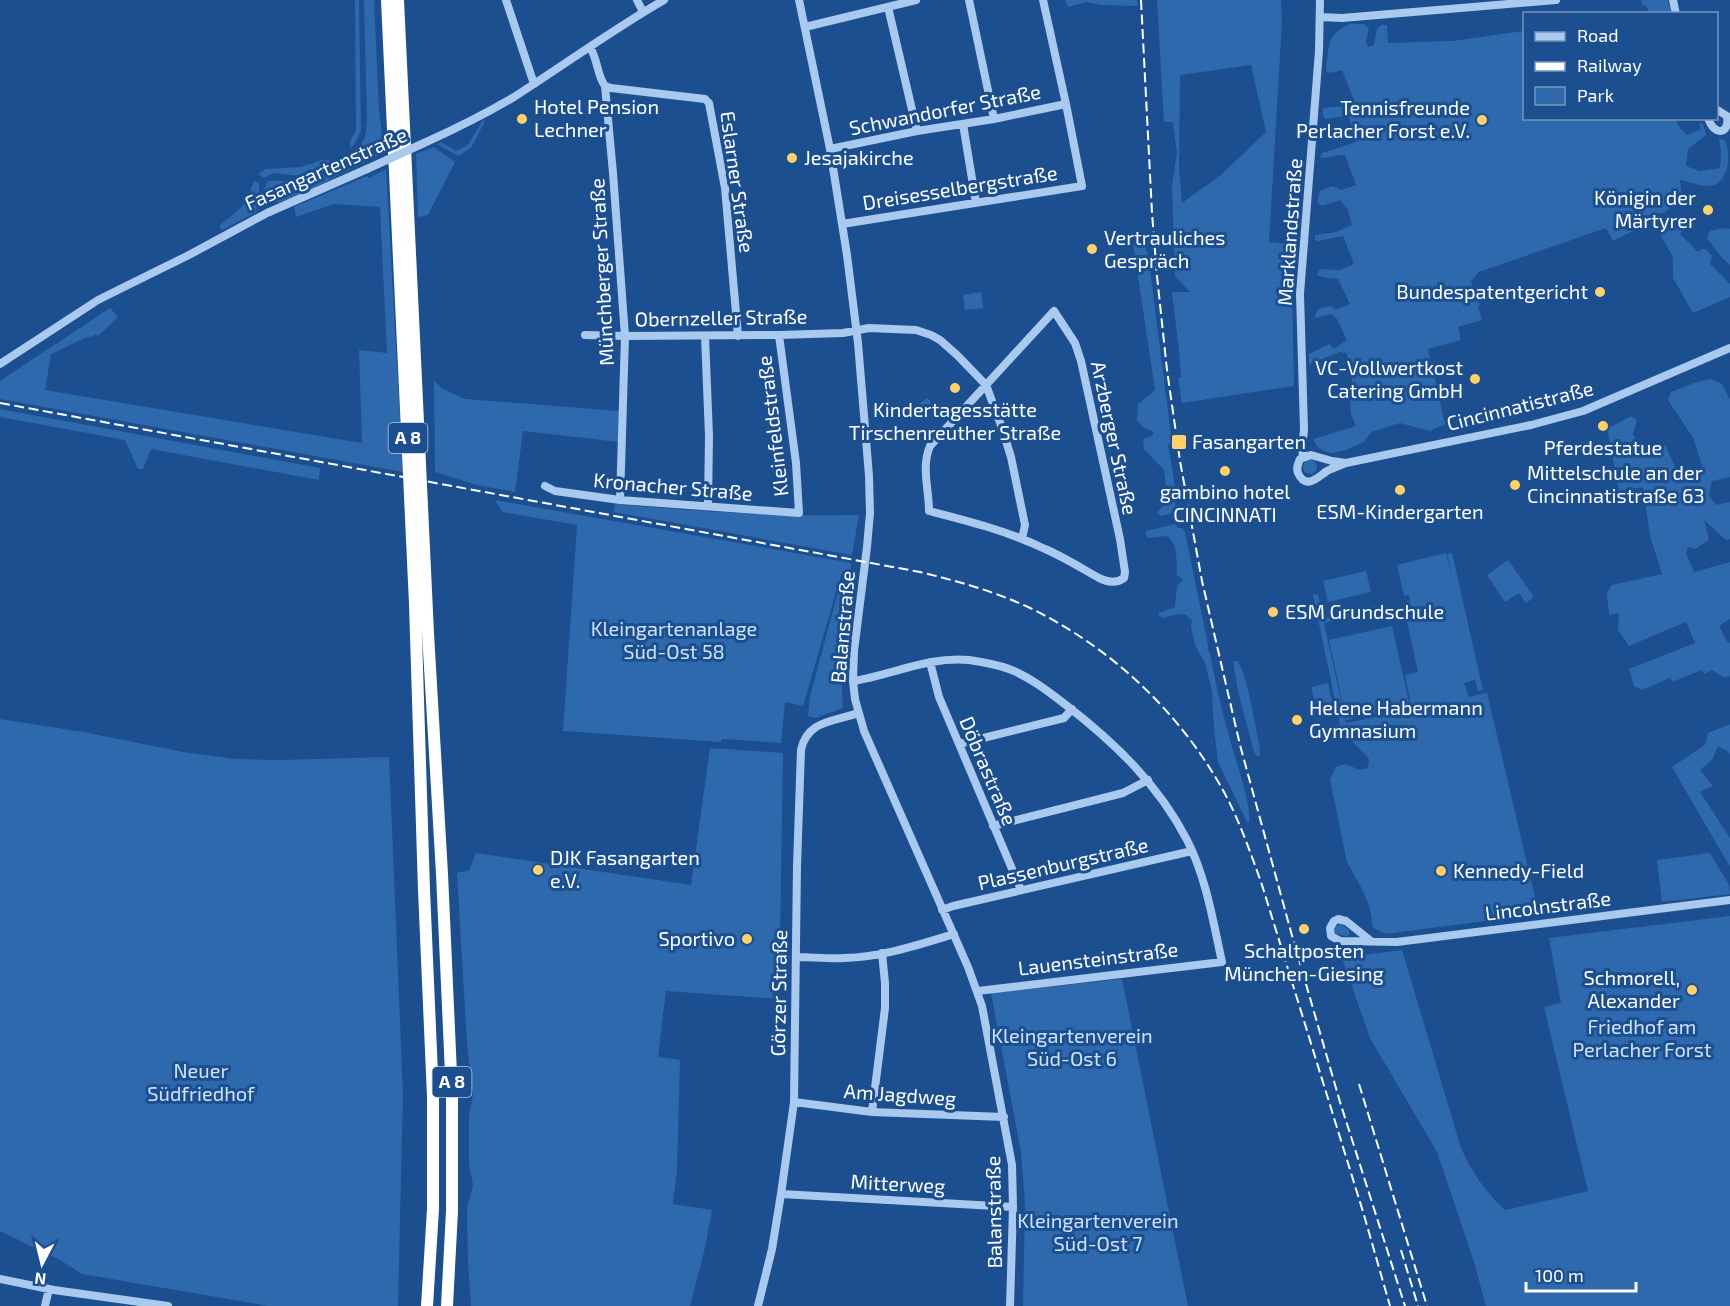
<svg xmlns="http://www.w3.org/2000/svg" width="1730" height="1306" viewBox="0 0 1730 1306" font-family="'Exo 2',sans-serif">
<rect width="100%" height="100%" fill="#1b4f8f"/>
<!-- green -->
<path fill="#2e69ad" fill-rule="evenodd" d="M355,0H359L361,131L355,143L350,149V141L356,130Z
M364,0H374L379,110L384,153L317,186L306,193L279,202L271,203L267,200L264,190L267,182C278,178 289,184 300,182C323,177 356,159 365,137C366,132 366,127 367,123Z
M1065,0H1137L1138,6L1100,5L1087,2L1068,7Z
M1157,0H1281L1282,20L1269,242L1294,245L1292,292L1294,386L1182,403L1178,378L1181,377L1179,350L1172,292H1190L1175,276L1172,186L1177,153L1173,122H1164ZM1251,65L1266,132L1222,174L1182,203L1179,170L1180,75Z
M1641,0H1668L1671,13H1650L1645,5L1642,4Z
M1350,24H1364L1369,28L1366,42L1368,47L1374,45L1377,29L1381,25H1387L1388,43L1452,41L1524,31V118L1675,119L1680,128L1687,135L1701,129L1699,124H1703L1706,135L1688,149L1686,166L1700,171L1720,168L1721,150L1719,139L1725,140C1730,153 1730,169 1721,180C1719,182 1716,185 1713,185C1703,188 1690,182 1680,180L1682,198L1664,213L1643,216L1639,228L1613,241L1606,228L1479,272L1471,281L1480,305L1478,306L1482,320L1458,327L1461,340L1428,349L1445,424L1430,431L1400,423L1371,432L1364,442L1346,450L1331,453L1324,451L1317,447L1313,439L1356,426L1351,414L1349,394L1352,384V367L1346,353L1340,352L1309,364V354L1329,344L1334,349L1347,340L1337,319L1332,314L1314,318L1318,309L1330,306L1336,310L1350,304L1338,279L1327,278L1317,275L1320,269L1340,270L1354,264L1343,236L1318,241L1315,240V235L1336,232L1352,225L1348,210L1340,200L1322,206L1317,202L1320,191L1333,186L1341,190L1356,185L1345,155C1336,153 1328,160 1320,157L1322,153L1356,142L1349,118L1344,116L1326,119L1323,116V108C1334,106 1344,108 1355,103L1342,70L1330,73L1326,71C1329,49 1325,34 1350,24Z
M483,120L485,121L471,148L458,156L437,144L441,142L456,151L468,145Z
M434,147L455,162L428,215L418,217L416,154Z
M321,160H327L334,162L299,176L274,173L264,178L258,174L266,169L301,167Z
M386,169L403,472L0,399V381L110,308L118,317L98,336L96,334L90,338L89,336L51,354L45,390L362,443L359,350L387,353L380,207L334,204L296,217L294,207L367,176L369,178Z
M254,181L259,183V200L256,212L222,230L219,226C229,218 240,211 247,199C250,194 251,187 254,181Z
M1677,221L1685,228L1680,234L1698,252L1702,249H1706L1712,256L1710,264L1730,284V297L1693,313L1673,278V257L1656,227L1662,223L1671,225Z
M1725,228L1730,229V265L1723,259L1707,238L1710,231Z
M1145,241L1151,277L1172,443L1168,444L1176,492L1175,512L1162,516L1157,513L1167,500L1162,492L1166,488L1164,470L1144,449L1143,439L1152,436L1154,432L1144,428L1137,420L1138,404L1155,390L1133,243Z
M981,292L983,308L965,310L963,295Z
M1710,379L1722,384L1730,400V477L1712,481L1709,496L1716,505L1730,502V539L1726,540L1704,520L1709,540L1695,549L1688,547L1686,553L1694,572L1730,562V619L1719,626L1728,643L1730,642V676L1725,678L1712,670L1704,674L1702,670L1672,682L1670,678L1642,690L1634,686L1629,669L1695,643L1686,622L1629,646L1618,630L1619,613L1609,615L1607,593L1612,585L1662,574L1650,536L1643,487L1619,491L1607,429L1631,416L1637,420L1633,434L1640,447L1665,445L1678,473L1688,481L1704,471L1693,438L1668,400L1671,392L1694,383Z
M434,381L443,389L465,399L619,411V442L523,431L515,492L477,485L435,472Z
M927,398L930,400L932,408L923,414L920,412L922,410L919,407L920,403Z
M0,409L320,468L319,480L151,449L143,469H138L125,440L0,417Z
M1303 467a7 7 0 1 1 14 0a7 7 0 1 1-14 0Z
M495,500L851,563L850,593L844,644H841L839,656L842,657L841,674L843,708L815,718L808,716L810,696L839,588L842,583L843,572L841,575L803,706L785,702L781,743L722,739L721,742L563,731L577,525L502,512Z
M615,504C696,511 777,517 859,515L852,555L614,512Z
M1175,524L1178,528H1182L1185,532L1208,645V651L1210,653C1215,681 1221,708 1229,736C1234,756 1252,804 1249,823L1247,822L1218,762L1214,728L1212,691L1205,663L1195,645L1191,627L1192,620L1185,614L1174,615L1164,618L1158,615L1159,613L1175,607L1177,586L1183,580L1177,575C1176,561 1179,545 1167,536L1148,538L1146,535V531Z
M1446,553L1453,583L1447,554L1452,553L1483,690L1478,691L1475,680L1464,683L1469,697L1487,693L1539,914L1385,934L1373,928L1370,909L1363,891L1347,862L1330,780L1336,767L1345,764L1360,770L1368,768L1369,759L1351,740H1337L1330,727L1340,724L1313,595L1318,594L1323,618L1362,610L1361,608L1377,606L1380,616L1364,621L1363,615L1324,623L1346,723L1412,710L1405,675L1418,672L1403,603L1410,601L1409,595L1404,596L1397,565Z
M1508,560L1534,597L1526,603L1519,593L1505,602L1487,575Z
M1366,571L1371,592L1328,602L1323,581Z
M1392,626L1410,706L1346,720L1329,640Z
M1233,661H1237C1247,671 1255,727 1259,743L1260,753L1259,756H1257L1254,752L1238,692Z
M1328,683L1334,713L1318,717L1311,687Z
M0,719L83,732L183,752L236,759L280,760L389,757L403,1094L398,1306H269L82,1274L60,1260L0,1231Z
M1730,724V755L1727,751L1718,746L1712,760L1700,770L1713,786L1700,792L1730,838V867L1672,767L1705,745L1708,733Z
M710,748L783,753L779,999L666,991L658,1057L680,1060L677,1170L673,1204L712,1210L704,1252L690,1306H471L468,1261L467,1208L473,1185L469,1164V1115L473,1095L467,1043L457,874L459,872L469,871L476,853L691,885Z
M1710,853L1729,885L1730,894L1662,902L1657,860Z
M1730,916V1306H1486L1474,1262L1437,1152L1370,1038L1342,958L1402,950L1461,1148C1472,1173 1486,1192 1505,1210L1588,1191L1544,1007L1561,1003L1549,938Z
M1340,923L1349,930V935L1347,936L1336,934L1334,927Z
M1122,979L1188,1306H1023L1025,1203L1021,1152L991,993Z"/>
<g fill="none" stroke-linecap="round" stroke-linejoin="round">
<!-- minor -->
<path stroke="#a9c9ee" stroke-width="8" d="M506,0L534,84
M637,0L643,12
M799,0L830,149L847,255L858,343L869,476L870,513L867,547L854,651L853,681L855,699L864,731L968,967L982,1006L1012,1165L1013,1207L1010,1306
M969,0L994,119
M1673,0L1676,14
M888,7L917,131
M1320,17L1342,18L1556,0
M805,27L916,0
M590,47C598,60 597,76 605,86L613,173L625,336L620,500
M605,86L611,88L705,99L709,103L725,188L738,336
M1708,118C1715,138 1730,133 1727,116L1716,109
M963,124L976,203
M424,143C455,129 485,114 514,97C564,65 612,30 664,0
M830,149L917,131L994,119L1066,104
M842,224L1082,186L1066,104L1043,0
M1054,311L1075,343L1081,361L1120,539L1125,572L1124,578C1116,584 1108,582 1099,578C1081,568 1064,557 1045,549C1008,531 968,521 929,511C929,489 921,467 930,446Z
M585,335L625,336L779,335L843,333L869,328L916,330L931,335L940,340L957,355L986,385L1002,428L1011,457L1025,525L1022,539
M705,336L709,436L708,506
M0,364L98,300L118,290L187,256L267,213L367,169
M1303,456L1302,448L1304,430L1300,294L1319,51L1320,0
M1346,463L1332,461L1311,455L1300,459C1298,464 1296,468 1298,473C1306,491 1319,476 1327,471C1333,468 1339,466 1346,463L1531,425L1583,411L1730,348
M545,486L555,491L620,500L799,513L796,463L779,335
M930,662L939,697L1021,890
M853,681C892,675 929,656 969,660C982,662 996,664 1009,669C1030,677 1049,692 1066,705C1115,743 1158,784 1187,840C1206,877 1213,921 1222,962L978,991
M959,744L1064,718L1072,709
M993,826L1123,793L1148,780
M942,910L953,906L1192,851
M1371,941L1346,921L1338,919L1334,921L1330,928L1331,936L1340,941L1397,942L1730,900
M797,957C812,957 828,959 844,958C882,957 918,945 954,934
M794,1102L872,1112L1004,1117
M872,1112L885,1008V983L882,953
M781,1194L1013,1207
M0,1279L54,1290L168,1306
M45,1306L49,1289
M758,1306L772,1249L781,1194L794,1102L797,866L801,750C807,720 834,722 858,713"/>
<!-- highway -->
<path stroke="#fff" stroke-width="12" d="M387,0L415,604L424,890L433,1097V1209L427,1306
M398,0L428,633L442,874L452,1096V1211L447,1306"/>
<!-- rail -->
<path stroke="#fff" stroke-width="2" stroke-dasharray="10 4.5" stroke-linecap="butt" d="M1141,0L1152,213L1157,276L1167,370L1180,461L1202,581L1240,745L1291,932L1340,1102L1405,1306
M0,403L920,572C957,581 993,591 1028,607C1111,647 1180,712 1224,792C1240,822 1251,854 1262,885L1364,1215L1390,1306
M1359,1084L1427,1306
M1401,1250L1418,1306"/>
<!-- minor-bridge -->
<path stroke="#a9c9ee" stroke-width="8" d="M367,169L424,143"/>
</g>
<!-- markers -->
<g fill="#ffd166" stroke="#1b4f8f" stroke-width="2">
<circle cx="522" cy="119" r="6"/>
<circle cx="1482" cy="120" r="6"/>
<circle cx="792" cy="158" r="6"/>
<circle cx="1708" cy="210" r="6"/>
<circle cx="1092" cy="249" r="6"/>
<circle cx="1600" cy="292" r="6"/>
<circle cx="1475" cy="379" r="6"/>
<circle cx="955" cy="388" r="6"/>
<circle cx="1603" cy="426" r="6"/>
<rect x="1171" y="434" width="16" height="16" rx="3"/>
<circle cx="1225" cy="471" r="6"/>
<circle cx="1515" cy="485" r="6"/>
<circle cx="1400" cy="490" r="6"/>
<circle cx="1273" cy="612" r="6"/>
<circle cx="1297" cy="720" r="6"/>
<circle cx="538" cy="870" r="6"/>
<circle cx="1441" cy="871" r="6"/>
<circle cx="1304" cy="929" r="6"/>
<circle cx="747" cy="939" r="6"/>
<circle cx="1692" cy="990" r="6"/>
</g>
<g text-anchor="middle" stroke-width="6" stroke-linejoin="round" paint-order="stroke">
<!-- shield labels -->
<g fill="#1b4f8f" stroke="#bbcadd" stroke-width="1.5">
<rect x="388.5" y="423" width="39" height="30" rx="4.5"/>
<rect x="432.5" y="1067" width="39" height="30" rx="4.5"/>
</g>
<g font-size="18" font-weight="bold" fill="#fff">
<text x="408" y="444">A 8</text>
<text x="452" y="1088">A 8</text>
</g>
<!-- poi labels -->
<g font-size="20" fill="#fff" stroke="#1b4f8f" text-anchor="start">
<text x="534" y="114">Hotel Pension<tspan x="534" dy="23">Lechner</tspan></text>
<text x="1470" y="115" text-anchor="end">Tennisfreunde<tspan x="1470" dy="23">Perlacher Forst e.V.</tspan></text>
<text x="804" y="165">Jesajakirche</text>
<text x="1696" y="205" text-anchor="end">Königin der<tspan x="1696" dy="23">Märtyrer</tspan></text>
<text x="1104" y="245">Vertrauliches<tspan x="1104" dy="23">Gespräch</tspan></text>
<text x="1588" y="299" text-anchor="end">Bundespatentgericht</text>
<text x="1463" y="375" text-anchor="end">VC-Vollwertkost<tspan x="1463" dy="23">Catering GmbH</tspan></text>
<text x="955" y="417" text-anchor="middle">Kindertagesstätte<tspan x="955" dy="23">Tirschenreuther Straße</tspan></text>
<text x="1192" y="449">Fasangarten</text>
<text x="1603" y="455" text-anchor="middle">Pferdestatue</text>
<text x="1527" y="480">Mittelschule an der<tspan x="1527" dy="23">Cincinnatistraße 63</tspan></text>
<text x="1225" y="499" text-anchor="middle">gambino hotel<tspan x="1225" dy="23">CINCINNATI</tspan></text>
<text x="1400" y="519" text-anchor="middle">ESM-Kindergarten</text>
<text x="1285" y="619">ESM Grundschule</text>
<text x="1309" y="715">Helene Habermann<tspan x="1309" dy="23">Gymnasium</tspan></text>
<text x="550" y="865">DJK Fasangarten<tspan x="550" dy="23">e.V.</tspan></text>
<text x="1453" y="878">Kennedy-Field</text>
<text x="735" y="946" text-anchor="end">Sportivo</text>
<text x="1304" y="958" text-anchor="middle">Schaltposten<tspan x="1304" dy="23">München-Giesing</tspan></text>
<text x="1680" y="985" text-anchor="end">Schmorell,<tspan x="1680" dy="23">Alexander</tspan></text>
</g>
<!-- street labels -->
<g font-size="20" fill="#fff" stroke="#1b4f8f">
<text transform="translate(945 110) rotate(-11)" y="7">Schwandorfer Straße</text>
<text transform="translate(326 169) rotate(-24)" y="7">Fasangartenstraße</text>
<text transform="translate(737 182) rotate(82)" y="7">Eslarner Straße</text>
<text transform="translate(960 188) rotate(-9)" y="7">Dreisesselbergstraße</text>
<text transform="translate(1290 232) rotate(-86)" y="7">Marklandstraße</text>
<text transform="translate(602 272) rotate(-93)" y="7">Münchberger Straße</text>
<text transform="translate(721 318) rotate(-1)" y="7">Obernzeller Straße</text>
<text transform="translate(1520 406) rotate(-14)" y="7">Cincinnatistraße</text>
<text transform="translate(773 426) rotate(-97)" y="7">Kleinfeldstraße</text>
<text transform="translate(1114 438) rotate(78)" y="7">Arzberger Straße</text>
<text transform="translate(673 487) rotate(5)" y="7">Kronacher Straße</text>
<text transform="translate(843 627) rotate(-85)" y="7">Balanstraße</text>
<text transform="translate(988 771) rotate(67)" y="7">Döbrastraße</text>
<text transform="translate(1063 864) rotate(-13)" y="7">Plassenburgstraße</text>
<text transform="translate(1548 906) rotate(-7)" y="7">Lincolnstraße</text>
<text transform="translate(1098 959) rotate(-7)" y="7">Lauensteinstraße</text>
<text transform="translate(779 993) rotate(-89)" y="7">Görzer Straße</text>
<text transform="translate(900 1095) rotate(4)" y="7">Am Jagdweg</text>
<text transform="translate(898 1184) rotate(3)" y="7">Mitterweg</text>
<text transform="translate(994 1212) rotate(-91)" y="7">Balanstraße</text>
</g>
<!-- park labels -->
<g font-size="20" fill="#cfe3fa" stroke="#1b4f8f">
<text x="674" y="636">Kleingartenanlage<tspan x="674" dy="23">Süd-Ost 58</tspan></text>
<text x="1642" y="1034">Friedhof am<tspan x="1642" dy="23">Perlacher Forst</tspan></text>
<text x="1072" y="1043">Kleingartenverein<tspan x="1072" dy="23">Süd-Ost 6</tspan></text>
<text x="201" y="1078">Neuer<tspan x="201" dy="23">Südfriedhof</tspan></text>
<text x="1098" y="1228">Kleingartenverein<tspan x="1098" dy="23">Süd-Ost 7</tspan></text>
</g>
</g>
<!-- legend -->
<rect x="1523" y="12" width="195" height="108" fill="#1b4f8f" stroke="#7695bc" stroke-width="1.5"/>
<rect x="1535" y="32" width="30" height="9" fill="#a9c9ee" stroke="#7695bc" stroke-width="1.5"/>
<text x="1577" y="42" font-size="18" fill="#ffffff">Road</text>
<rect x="1535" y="62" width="30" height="9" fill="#ffffff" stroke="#7695bc" stroke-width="1.5"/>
<text x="1577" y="72" font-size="18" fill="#ffffff">Railway</text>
<rect x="1535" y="87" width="30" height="18" fill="#2e69ad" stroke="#7695bc" stroke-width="1.5"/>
<text x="1577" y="102" font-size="18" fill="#ffffff">Park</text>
<!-- north arrow -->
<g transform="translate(42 1264) rotate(187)" stroke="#1b4f8f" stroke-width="4.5" paint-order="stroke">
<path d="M0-4.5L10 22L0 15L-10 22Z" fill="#ffffff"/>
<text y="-9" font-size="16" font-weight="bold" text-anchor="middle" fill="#ffffff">N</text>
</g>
<!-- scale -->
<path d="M1526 1282v9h110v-9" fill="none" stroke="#ffffff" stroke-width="3"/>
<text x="1535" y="1282" font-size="18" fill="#ffffff" stroke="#1b4f8f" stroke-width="4.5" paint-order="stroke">100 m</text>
</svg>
